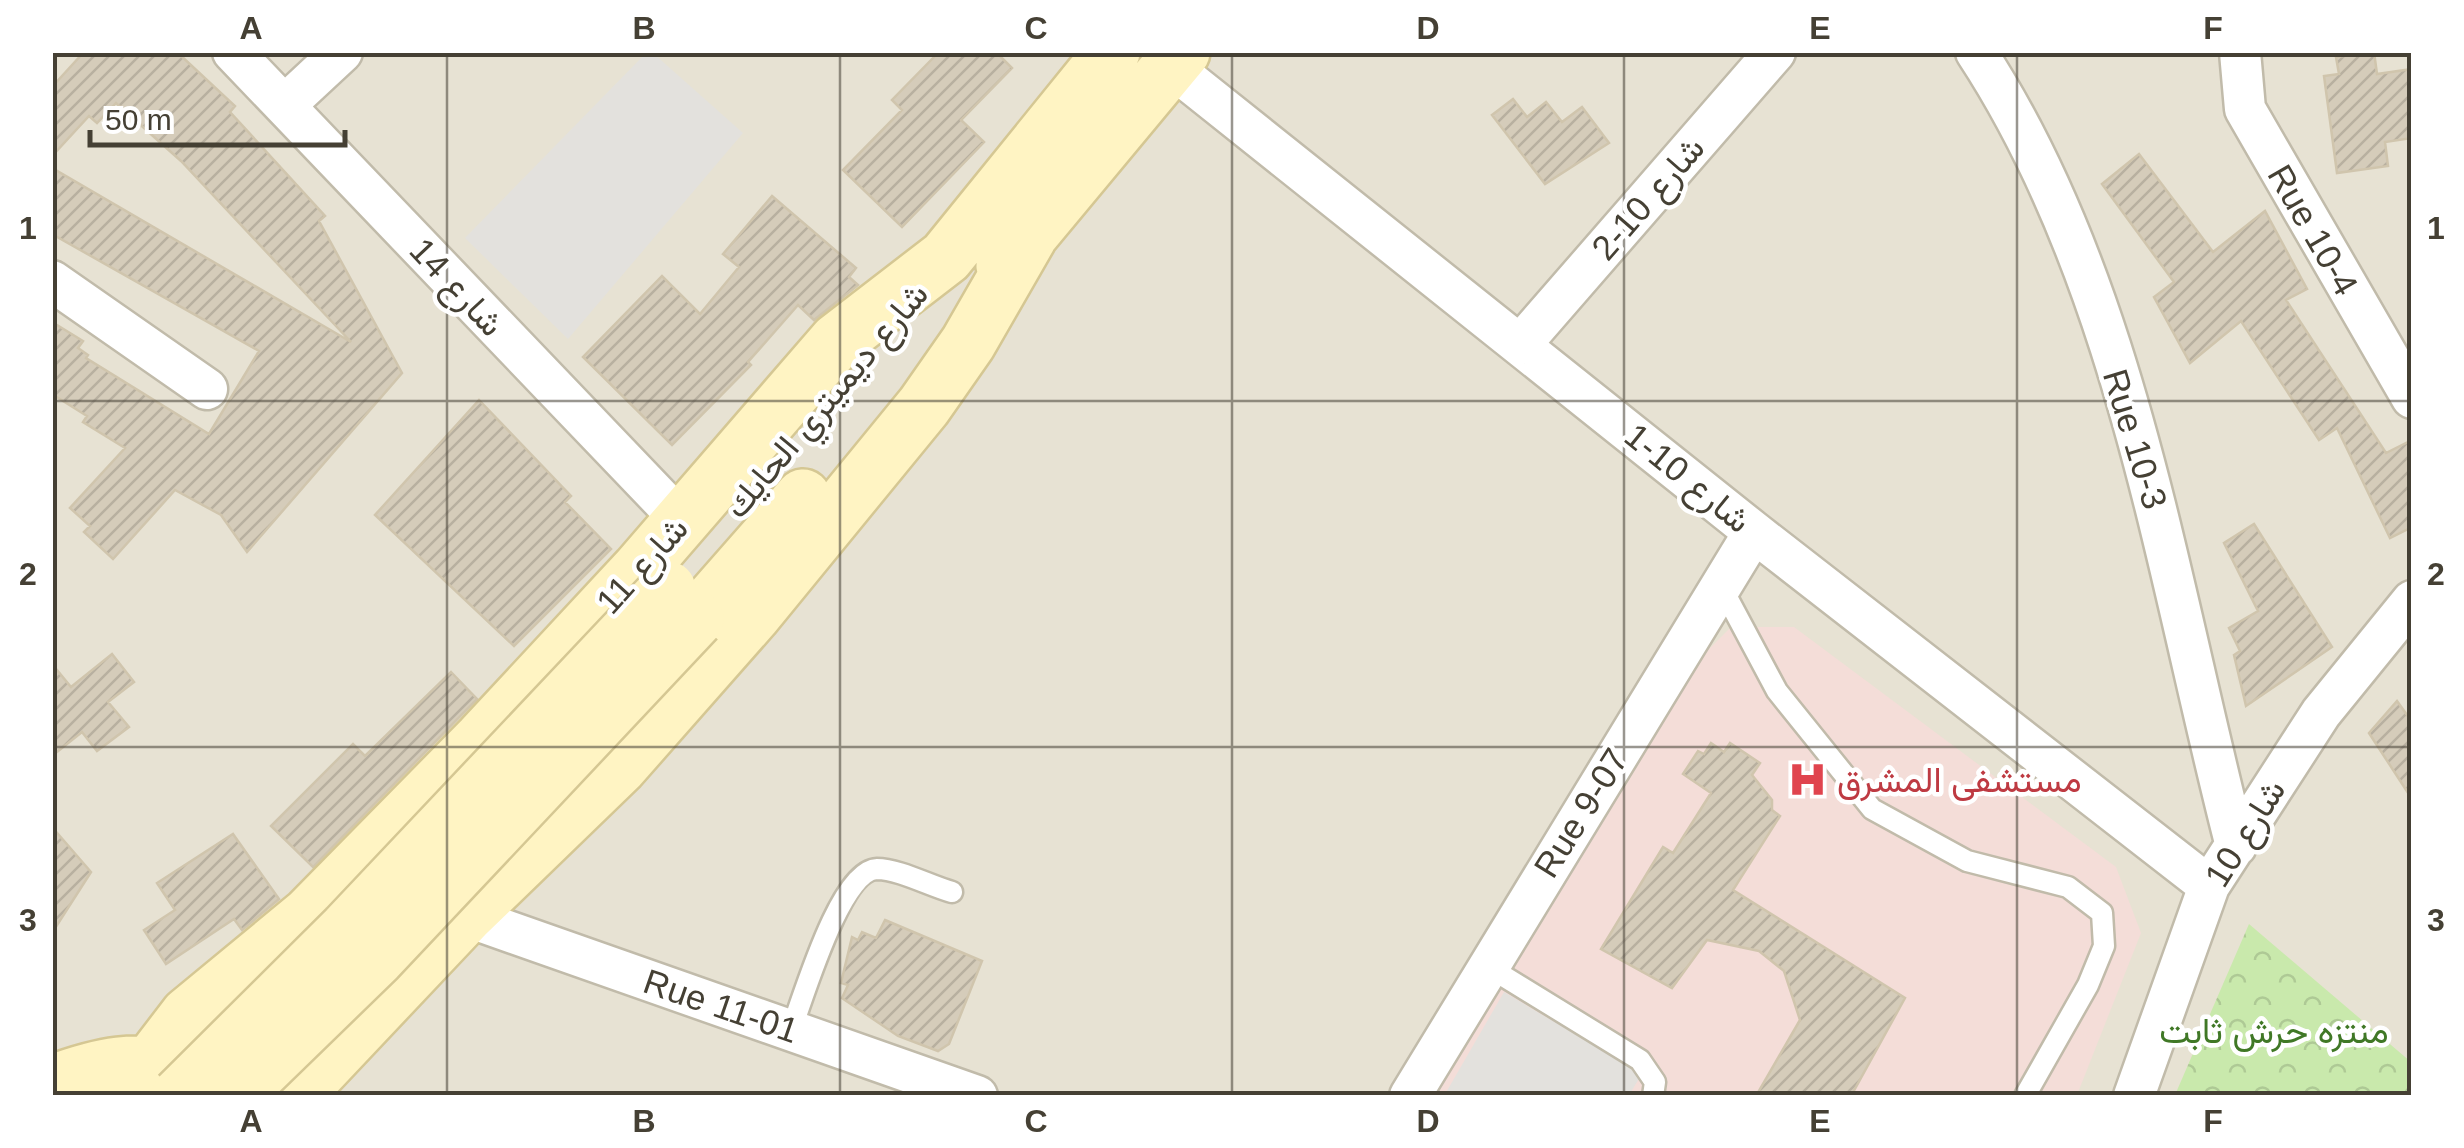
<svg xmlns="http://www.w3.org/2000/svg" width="2464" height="1148" viewBox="0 0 2464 1148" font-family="Helvetica,Vazirmatn,sans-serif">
<defs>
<pattern id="forest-crowns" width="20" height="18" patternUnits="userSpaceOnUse" patternTransform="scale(2.5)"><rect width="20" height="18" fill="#c9e9ac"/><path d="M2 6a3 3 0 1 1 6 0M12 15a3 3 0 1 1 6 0" fill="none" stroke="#aec995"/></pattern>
<pattern id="building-hatch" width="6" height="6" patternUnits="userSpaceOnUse" patternTransform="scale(2.5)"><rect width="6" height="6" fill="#d5ccba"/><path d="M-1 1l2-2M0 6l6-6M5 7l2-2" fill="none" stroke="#b8b0a0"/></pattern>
</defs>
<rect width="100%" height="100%" fill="#f3f0e5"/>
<!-- residential -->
<path fill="#e7e2d3" d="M53,53H2411V1095H53Z"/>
<!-- medical -->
<path fill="#f4ddd8" d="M1731,627H1794L2116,867L2141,933L2077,1095L1432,1096L1664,694Z"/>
<!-- forest -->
<path fill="url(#forest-crowns)" d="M2249,924L2411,1062V1095H2175Z"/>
<!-- parking -->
<path fill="#e3e1dd" d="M647,52L653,53L743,133L568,339L465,238Z
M1504,992L1642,1074L1629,1095L1444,1096Z"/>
<!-- building -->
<path fill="url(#building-hatch)" stroke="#d0c5ad" stroke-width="2.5" d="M84,52H177L235,106L230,112L325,216L319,221L402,373L247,552L221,515L175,490L113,559L84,532L90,526L70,508L125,448L83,422L87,416L52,394V322L83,341L78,348L88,355L86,358L209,434L259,351L52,234V168L351,342L181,161L116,103L97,123L89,116L52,156V87Z
M939,52H996L1012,68L961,120L984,142L902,227L843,170L902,110L892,100Z
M2374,52L2377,74L2412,69V138L2385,142L2388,166L2337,173L2324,76L2339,74L2336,57Z
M1513,99L1527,117L1546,102L1562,122L1582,107L1609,143L1545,184L1492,115Z
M2139,154L2213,252L2265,211L2307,289L2286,300L2386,453L2412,440V527L2390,538L2337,428L2319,440L2241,321L2190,363L2154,297L2174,282L2102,184Z
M772,196L856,268L849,277L858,285L814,320L798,305L748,362L751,365L672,445L583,357L662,276L700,314L739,267L723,254Z
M479,400L571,496L565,502L611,549L514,646L375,515Z
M2254,524L2332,647L2246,706L2234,655L2240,651L2229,628L2258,611L2224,543Z
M112,654L134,682L108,702L129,727L97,751L82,732L52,756V664L71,687Z
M451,672L477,699L313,867L271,826L353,744L365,756Z
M2397,701L2412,722V799L2369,733Z
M1711,743L1724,752L1730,743L1760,763L1752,775L1772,800V810L1780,816L1733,890L1905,998L1851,1096H1756L1800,1020L1784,971L1759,951L1707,940L1672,988L1601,949L1663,847L1673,853L1711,793L1683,774L1698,751L1704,754Z
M52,827L91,872L52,933Z
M233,834L279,899L242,930L234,919L166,964L144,930L175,910L157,883Z
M885,920L982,961L949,1044L938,1051L898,1036L842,998L848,985L841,983L852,937L858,940L862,932L876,938Z"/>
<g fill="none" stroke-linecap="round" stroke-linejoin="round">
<defs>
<path id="lane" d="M1721,586L1777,691L1872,809L1967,861L2068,887L2102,913L2104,946L2088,985L2025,1096
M1487,966L1640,1060L1655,1082L1653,1096
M791,1030C803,999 840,870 877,869C899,869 930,886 952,892"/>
<path id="street" d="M233,52L682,521
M1976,52C2127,282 2168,584 2236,846
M2240,52L2245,109L2412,398
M1170,66L1754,532L2209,886
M285,105L342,52
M52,281L207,389
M1521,344L1775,52
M465,916L977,1096
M1410,1096L1754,532
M2134,1096L2209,886L2321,713L2412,601"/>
<path id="secondary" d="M1004,266L1182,52
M696,619L803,497
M152,1062L188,1015L309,915L482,739L639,570L837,341L946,257L1112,52
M52,1083C101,1065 136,1057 187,1071
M295,1096L465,916L619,767L753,615L924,406L968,343L1029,237"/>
</defs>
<!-- lane casing -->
<use href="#lane" stroke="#c1bbaa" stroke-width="25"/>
<!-- street casing -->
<use href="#street" stroke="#c1bbaa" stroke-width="45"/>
<!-- secondary casing -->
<use href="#secondary" stroke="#d5c793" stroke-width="60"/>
<!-- lane -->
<use href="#lane" stroke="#fff" stroke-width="20"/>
<!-- street -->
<use href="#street" stroke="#fff" stroke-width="40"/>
<!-- secondary -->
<use href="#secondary" stroke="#fff4c3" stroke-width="55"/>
<defs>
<path id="secondary-bridge" d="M179,1096L347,929L668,589
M235,1096L377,958L696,619"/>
</defs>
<!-- secondary-bridge casing -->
<use href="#secondary-bridge" stroke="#d5c793" stroke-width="60" stroke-linecap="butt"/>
<!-- secondary-bridge -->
<use href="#secondary-bridge" stroke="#fff4c3" stroke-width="55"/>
</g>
<!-- grid -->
<path fill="none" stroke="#454034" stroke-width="2.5" stroke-opacity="0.55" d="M447,52V1096M840,52V1096M1232,52V1096M1624,52V1096M2017,52V1096M52,401H2412M52,747H2412"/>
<!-- icons -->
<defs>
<symbol id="hospital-bare" viewBox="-9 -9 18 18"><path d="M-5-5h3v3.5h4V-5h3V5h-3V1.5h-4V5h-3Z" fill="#e0444e" stroke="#fff" stroke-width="2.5" paint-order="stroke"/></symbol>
</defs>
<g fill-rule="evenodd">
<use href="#hospital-bare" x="1780" y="752" width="55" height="55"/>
</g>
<g text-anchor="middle" stroke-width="9" stroke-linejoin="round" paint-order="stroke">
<!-- street labels -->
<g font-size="35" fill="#454034" stroke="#fff">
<text transform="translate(1648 198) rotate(-49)" y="12">شارع 10-2</text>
<text transform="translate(2313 230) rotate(60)" y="12">Rue 10-4</text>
<text transform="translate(457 287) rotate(47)" y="12">شارع 14</text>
<text transform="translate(826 400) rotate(-50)" y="12">شارع ديميتري الحايك</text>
<text transform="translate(2135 439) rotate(73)" y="12">Rue 10-3</text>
<text transform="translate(1688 478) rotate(39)" y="12">شارع 10-1</text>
<text transform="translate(642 565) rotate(-48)" y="12">شارع 11</text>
<text transform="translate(1581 813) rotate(-58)" y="12">Rue 9-07</text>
<text transform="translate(2245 833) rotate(-58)" y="12">شارع 10</text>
<text transform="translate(721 1006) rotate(19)" y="12">Rue 11-01</text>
</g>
<!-- health labels -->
<g font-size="35" fill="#be3a42" stroke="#fff" text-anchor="start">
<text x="1837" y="792">مستشفى المشرق</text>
</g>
<!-- park labels -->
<g font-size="35" fill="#407826" stroke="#fff">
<text x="2274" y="1043">منتزه حرش ثابت</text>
</g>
</g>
<!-- border -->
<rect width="2464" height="1148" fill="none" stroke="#ffffff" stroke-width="110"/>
<!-- scale -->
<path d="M90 130v15h255v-15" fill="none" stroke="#454034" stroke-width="5"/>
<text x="105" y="130" font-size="30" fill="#454034" stroke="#ffffff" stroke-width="8" paint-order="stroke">50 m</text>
<rect x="55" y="55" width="2354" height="1038" fill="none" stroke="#454034" stroke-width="4"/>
<g font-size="32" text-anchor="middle" font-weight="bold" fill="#454034">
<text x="251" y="39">A</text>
<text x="644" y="39">B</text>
<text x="1036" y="39">C</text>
<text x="1428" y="39">D</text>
<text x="1820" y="39">E</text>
<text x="2213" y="39">F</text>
<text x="28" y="239">1</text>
<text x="2436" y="239">1</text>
<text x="28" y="585">2</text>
<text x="2436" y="585">2</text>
<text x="28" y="931">3</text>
<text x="2436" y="931">3</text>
<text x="251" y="1132">A</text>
<text x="644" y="1132">B</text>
<text x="1036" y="1132">C</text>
<text x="1428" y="1132">D</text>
<text x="1820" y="1132">E</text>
<text x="2213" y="1132">F</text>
</g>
</svg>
